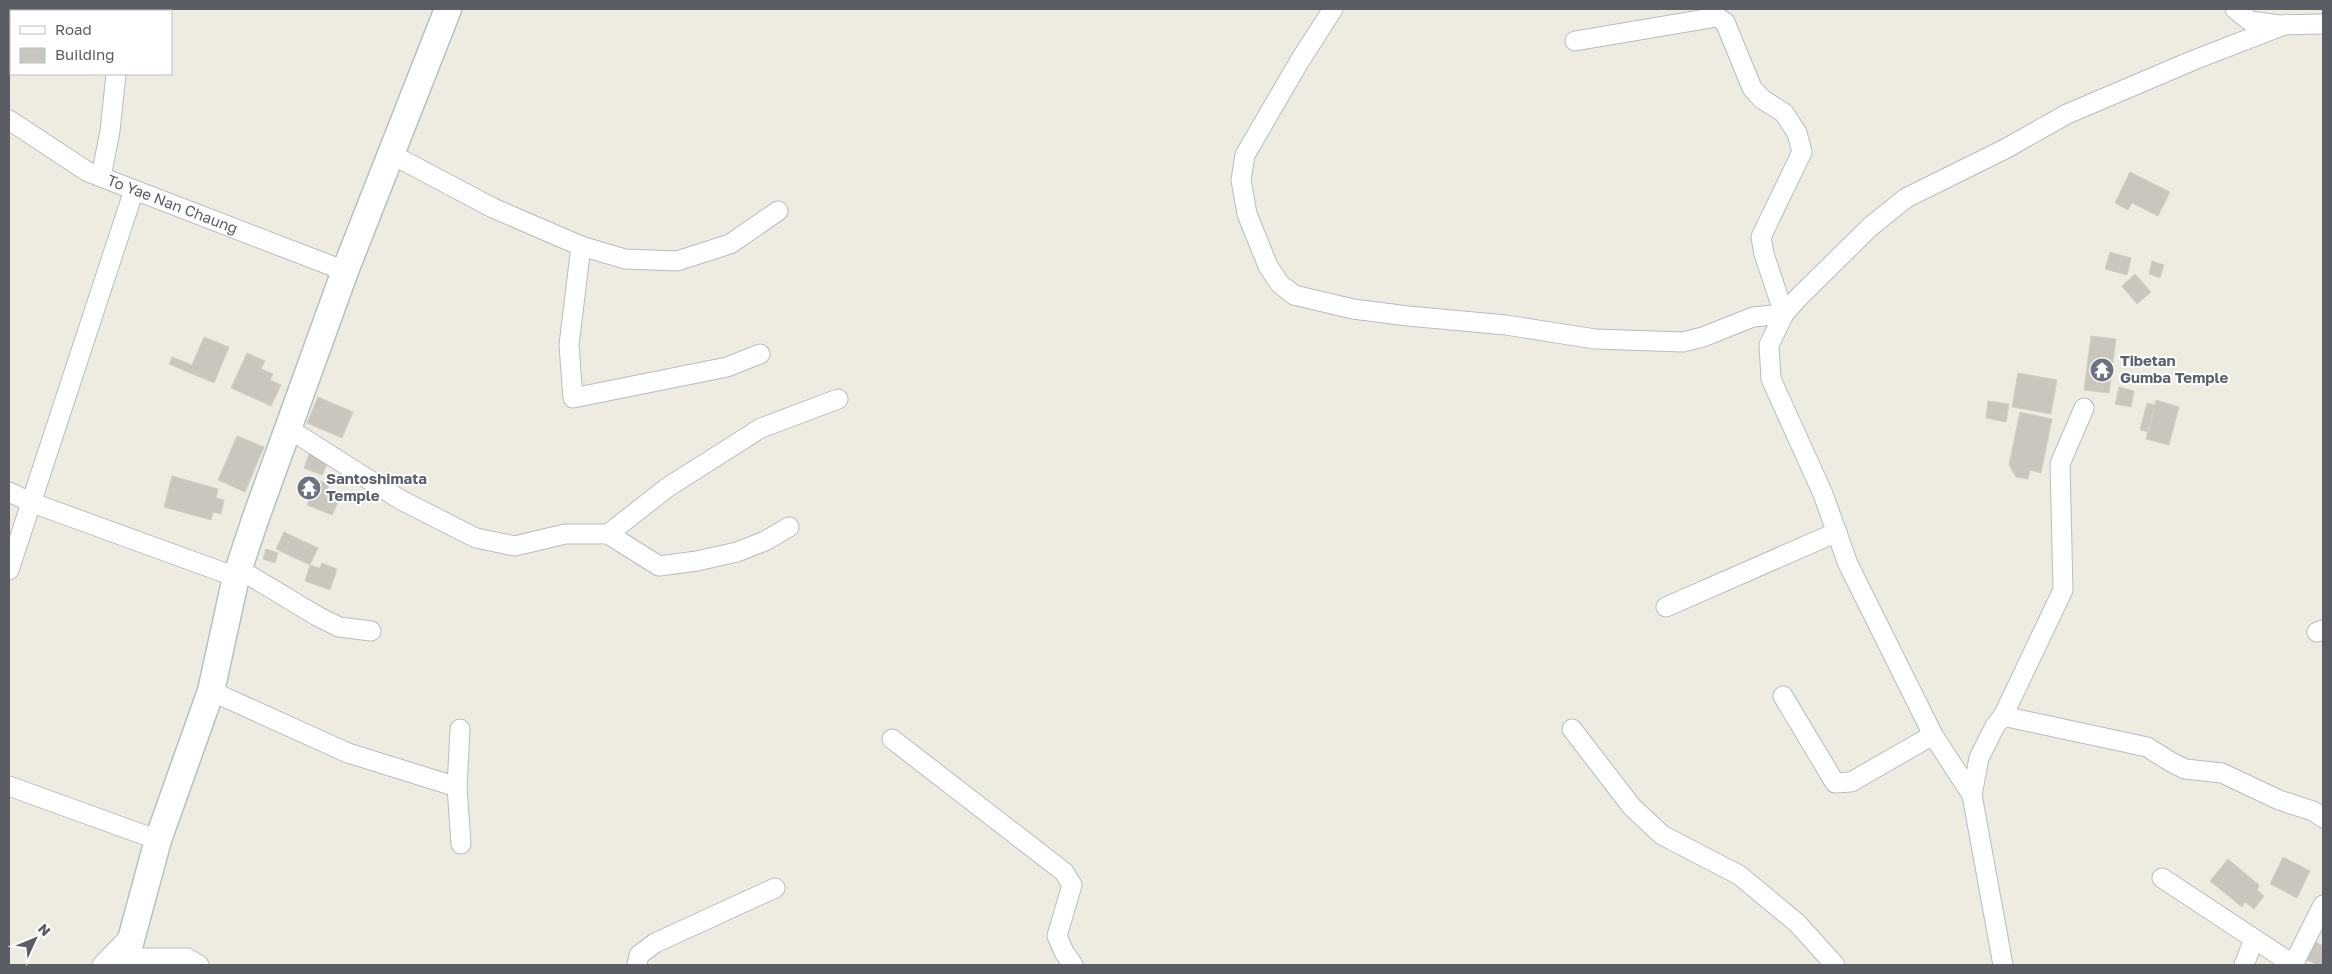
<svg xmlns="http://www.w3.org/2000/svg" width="2332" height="974" viewBox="0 0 2332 974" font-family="'Golos Text',sans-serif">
<rect width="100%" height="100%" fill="#eeece1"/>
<!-- building -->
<path fill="#c9c6be" stroke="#d3cebf" d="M2130,172L2170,192L2158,216L2132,203L2128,210L2115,203Z
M2110,252L2131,258L2127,275L2105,269Z
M2152,261L2164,265L2160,278L2149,274Z
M2135,274L2151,292L2137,304L2122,286Z
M2091,336L2116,339L2109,393L2084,390Z
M204,337L229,347L214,383L169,364L172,357L192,365Z
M247,353L265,361L261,369L273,374L270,380L281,385L271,406L231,388Z
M2018,373L2057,380L2051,414L2012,407Z
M2119,387L2134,391L2131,407L2115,404Z
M318,397L353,412L342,438L307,423Z
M2156,400L2179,407L2169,445L2146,439Z
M1988,401L2009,404L2006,422L1986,418Z
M2147,403L2155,405L2149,432L2140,430Z
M2020,412L2052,419L2041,473L2030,470L2028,479L2016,477L2009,465Z
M237,436L264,447L245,492L218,480Z
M310,452L329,460L322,475L304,468Z
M172,476L218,489L216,498L224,500L221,514L213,512L211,520L164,507Z
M318,480L329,485L326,492L340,498L332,515L307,505Z
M284,532L318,548L310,565L276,549Z
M266,549L278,553L275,563L263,559Z
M322,563L337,569L330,590L305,581L310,565L320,568Z
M2283,857L2310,871L2297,898L2270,884Z
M2228,859L2259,885L2257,890L2264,896L2254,909L2245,902L2242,907L2210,881Z
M2314,941L2323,946V965H2318L2305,959Z"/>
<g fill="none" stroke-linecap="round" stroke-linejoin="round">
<defs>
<g id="street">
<path d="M1333,9L1299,62L1245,155L1241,180L1247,214L1268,266L1280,284L1294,295L1353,309L1408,316L1506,325L1595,339L1683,342L1703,337L1753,317L1784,314L1764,254L1761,237L1802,152L1797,133L1784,113L1762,99L1752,88L1725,22L1717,17L1575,41"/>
<path d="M2235,9L2250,21L2280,25L2323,24"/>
<path d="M124,11L125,9"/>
<path id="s1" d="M9,120L88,172L345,271"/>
<path d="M391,154L493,208L581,246L569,345L573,398L727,367L760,354"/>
<path d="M101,177L110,131L116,74"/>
<path d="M581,246L625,259L677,261L730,244L778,211"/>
<path d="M289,429L401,500L476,538L515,546L565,534H608L659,566L697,561L737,552L765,541L789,527"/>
<path d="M9,492L30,502L236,577"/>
<path d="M608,534L668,487L761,428L838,399"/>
<path d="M239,569L317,616L339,627L371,631"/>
<path d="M9,570L134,190"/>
<path d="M1666,607L1837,532"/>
<path d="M2317,632L2323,630"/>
<path d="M211,691L348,753L457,787"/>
<path d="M1783,696L1835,783L1851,782L1933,735"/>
<path d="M2003,716L2147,747L2171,762L2185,769L2222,773L2279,800L2313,811L2323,818"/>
<path d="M460,729L457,787L461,844"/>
<path d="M1572,729L1632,807L1662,835L1739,875L1797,923L1835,965"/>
<path d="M892,739L1064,872L1072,885L1057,936L1064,952L1073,965"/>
<path d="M9,786L158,840"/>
<path d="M1972,795L1933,735L1848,564L1823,494L1771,379L1769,345L1784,314L1797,299L1870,227L1906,198L2005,149L2067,114L2194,60L2287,24"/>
<path d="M2162,878L2294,965"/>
<path d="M126,958H187L199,965"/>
<path d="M102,965L131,935"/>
<path d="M637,965L639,955L655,943L775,888"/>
<path d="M2003,965L1972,795L1979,758L1995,726L2003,716L2063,590L2060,464L2084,408"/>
<path d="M2244,965L2254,939"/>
<path d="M2293,965L2323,905"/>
</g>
<path id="secondary" d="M130,965L126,958L158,840L211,691L236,577L255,520L345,271L448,9"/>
</defs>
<!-- street casing -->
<use href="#street" stroke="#b9bbc2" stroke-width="21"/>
<!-- secondary casing -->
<use href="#secondary" stroke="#babdc4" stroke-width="29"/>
<!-- street -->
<use href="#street" stroke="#fff" stroke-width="19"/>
<!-- secondary -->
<use href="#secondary" stroke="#fff" stroke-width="26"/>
</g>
<!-- icons -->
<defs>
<symbol id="temple-disc" viewBox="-11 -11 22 22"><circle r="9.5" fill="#6b7280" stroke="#fff"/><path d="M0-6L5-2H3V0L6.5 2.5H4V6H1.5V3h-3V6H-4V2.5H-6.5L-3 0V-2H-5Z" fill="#fff"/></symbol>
</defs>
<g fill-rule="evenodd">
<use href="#temple-disc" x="2088" y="356" width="28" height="28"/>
<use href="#temple-disc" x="295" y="474" width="28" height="28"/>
</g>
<g text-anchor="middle" stroke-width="4" stroke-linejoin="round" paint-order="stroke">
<!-- street labels -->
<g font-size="15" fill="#5a5d64" stroke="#fff">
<text dy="5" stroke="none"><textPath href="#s1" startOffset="185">To Yae Nan Chaung</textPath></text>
</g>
<!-- worship labels -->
<g font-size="15" font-weight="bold" fill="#5b616d" stroke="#fff" text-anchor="start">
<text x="2120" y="366">Tibetan<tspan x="2120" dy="17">Gumba Temple</tspan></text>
<text x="326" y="484">Santoshimata<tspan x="326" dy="17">Temple</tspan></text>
</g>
</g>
<!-- border -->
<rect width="2332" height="974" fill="none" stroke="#5a5d64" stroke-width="20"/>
<!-- legend -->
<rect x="10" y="10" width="162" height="65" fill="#ffffff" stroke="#bdbec1"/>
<rect x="20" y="26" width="25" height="8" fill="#ffffff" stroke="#bdbec1"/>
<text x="55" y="35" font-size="15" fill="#5a5d64">Road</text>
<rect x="20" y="48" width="25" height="15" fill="#c9c6be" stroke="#bdbec1"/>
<text x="55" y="60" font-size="15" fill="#5a5d64">Building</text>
<!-- north arrow -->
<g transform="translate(35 939) rotate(46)" stroke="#ffffff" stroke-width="4" paint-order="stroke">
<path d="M0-4L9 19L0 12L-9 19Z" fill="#5a5d64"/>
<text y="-8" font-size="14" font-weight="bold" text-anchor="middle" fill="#5a5d64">N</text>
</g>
</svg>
